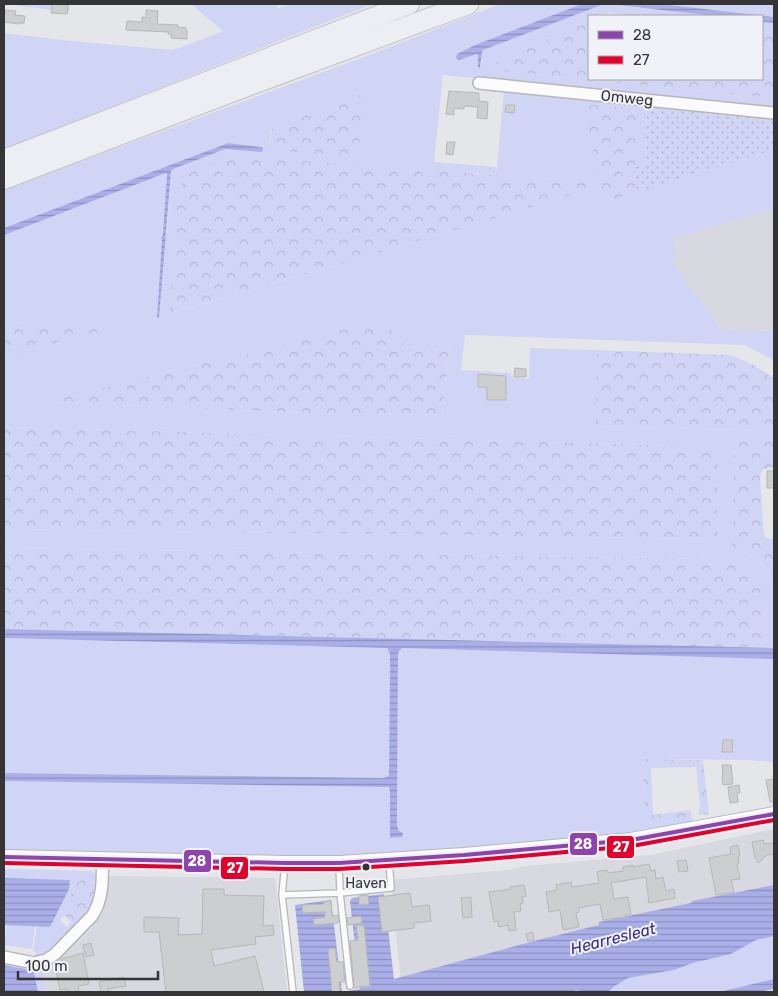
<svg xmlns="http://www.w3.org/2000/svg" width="778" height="996" viewBox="0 0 778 996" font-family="Rubik,sans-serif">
<defs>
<pattern id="forest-crowns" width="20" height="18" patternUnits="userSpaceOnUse" patternTransform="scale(1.25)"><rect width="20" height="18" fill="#d1d5f5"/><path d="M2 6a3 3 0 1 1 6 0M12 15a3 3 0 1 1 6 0" fill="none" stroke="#b4b7d3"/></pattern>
<pattern id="garden-dots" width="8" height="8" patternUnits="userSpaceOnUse" patternTransform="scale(1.25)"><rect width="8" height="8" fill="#d1d5f5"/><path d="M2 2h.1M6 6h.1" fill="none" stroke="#b4b7d3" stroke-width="1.8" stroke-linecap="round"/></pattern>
<pattern id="water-rules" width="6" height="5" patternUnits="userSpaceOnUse" patternTransform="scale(1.25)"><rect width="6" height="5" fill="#aaafe9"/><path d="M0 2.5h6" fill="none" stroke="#8b8fbe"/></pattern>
</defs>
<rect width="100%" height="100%" fill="#e5e6e9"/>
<!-- built -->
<path fill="#d7d8e0" d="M774,209V331L721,329L673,264L675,238Z
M774,829V893L401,982L390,880L508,870L526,866L651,855Z
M107,876L275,878L287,992H28L25,978L51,965L91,929L103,912Z"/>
<!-- grass -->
<path fill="#d1d5f5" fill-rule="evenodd" d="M4,4H70L69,12Z
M191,4H278V8L289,4H373L4,149V33L72,41L172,50L182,47L223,31Z
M500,4H582L475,45L457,54L459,60L476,54L478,55V67L481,66L482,52L483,50L601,4H609L714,16H637L609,13L600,16H589V21L527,48L490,66V70L774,98V107L610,91L442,75V84L434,162L497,167L504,90L774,118L647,106L645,163L639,165V109L604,201L774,150V209L675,238L673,264L721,329L774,331V361L755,350L744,345L465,335L461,370L511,373V377L529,379L530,348L597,350V426L774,431V438L737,436L735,438L732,549C736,549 741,550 744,552C756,558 771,571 774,584V648H763L764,597L726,559L4,548V529L716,539L718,447L618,444L4,427V356L115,327L4,322V235L166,173L167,174L163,234L161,236L162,238L157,316L158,318L165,239L167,231L171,171L172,169L225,149L261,152L260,147L228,143L222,145L4,228V190L380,51ZM364,93L270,150L269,149L271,130ZM453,172L581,181L587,182L588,190L381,252L171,313ZM396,343L446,345L449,346L442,415L307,413L49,402L179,369L244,355Z
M661,4H774V17Z
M762,22L774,23V33L762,32Z
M4,638L387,648L390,654L389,776L382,778L4,773Z
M402,648L774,659L773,762L748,760L643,759L644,815L646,820L651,824L692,817L693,824L656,831L547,842L337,858L4,852V781L384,786L389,787L390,792V838L402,837L397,826L398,653Z
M4,869L93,871L96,876V882L75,883L65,914L60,920L72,932L50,955L34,961L36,952L33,951L37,926L50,927L70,880L4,878Z
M7,925L35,926L32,949L4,945Z
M774,936V979L719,992H608L615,986L628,978L674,970L693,963L731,954L756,940Z
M4,961L32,966L34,969L41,968L46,992H38L34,973L31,970L4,965Z"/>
<!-- forest -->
<path fill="url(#forest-crowns)" d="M589,21V79H762V32L774,33V98L490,70L489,66L527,48Z
M364,93L358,157L269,150L272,129Z
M592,105L639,109V165L633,166L636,192L604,202L599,182L585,109Z
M229,156L581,181L587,182L588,190L381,252L170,313L177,199L180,197L183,176Z
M4,322L114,326L116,327L4,356Z
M370,323H382L391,327L396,343L446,345L449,346L442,415L307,413L47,402L179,369L244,355Z
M597,350L729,355C746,360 760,368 774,379V431L596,426Z
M4,427L618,444L718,447L717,539L4,529Z
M737,436L774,438V467L764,469L761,473L760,478L764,535L766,538L774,539V584C770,567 750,551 732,549L735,438Z
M4,548L726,559L738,562L749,570L759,579L764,591L763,648L4,629Z
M643,759L703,760L709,814L699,815L698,813L700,806L696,767L651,768L653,815L689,810L691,811L692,817L651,824L646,820L644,815Z
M86,879L94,883L96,882L95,905L72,932L67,927L71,922L64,915L75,883Z"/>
<!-- garden -->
<path fill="url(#garden-dots)" d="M647,106L774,118V150L636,192L633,166L645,163Z"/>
<!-- water -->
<path fill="url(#water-rules)" d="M582,4H604L483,50L482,52L480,68L478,67V55L477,54L459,60L456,58L457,54L475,45Z
M609,4H661L774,17V23L762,22V16H714Z
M228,143L261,147L263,148V151L261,152L225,149L173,169L171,171L159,318L157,317L162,239L161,238L163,234L167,174L166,173L4,235V228Z
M4,629L774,648V659L402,648L398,653L397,826L399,831L403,833L402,837L390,838V792L389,787L4,781V773L383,778L389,776L390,654L387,648L4,638Z
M4,878L70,880L69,889L50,927L4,925Z
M774,885V936L756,940L731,954L693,963L674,970L628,978L615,986L608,992C601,992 593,993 587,992C580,991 577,989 571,992H304L295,905L331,900L342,992L360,989L350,901L352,898L384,894L394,979L530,942L599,925V922L691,903L692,901Z
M4,965L31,970L34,973L38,992H4Z
M774,979V989L758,992H719Z"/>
<!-- building -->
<path fill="#cdced0" stroke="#b7b7b9" d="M52,4L68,5L67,14L51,13Z
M5,10L16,11L15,15L25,16L24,23H19V24L4,22Z
M146,10L158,11L157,24L178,25V27L186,28L187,31V39L171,38V34H168V32L126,30L127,21L142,22V17L146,18Z
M449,91L479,93V101L488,102L487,119L477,118L478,107L464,106V109L454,108V115L446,114Z
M506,105H515L514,113L505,112Z
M447,142H455L453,155L446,154Z
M515,368L526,369V377H514Z
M478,374L506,376V400H487V387H478Z
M767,471H774V488H767Z
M723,740H733L732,752H722Z
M722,765H731L733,784L723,785L722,776H723Z
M774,779V802H770L766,780Z
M739,785L740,793H737L738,802L730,803L728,787Z
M763,840L764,844L774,843V854L767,855L758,863L755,858L752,842Z
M738,845L740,856H738L739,863L737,864L740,879L731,880L734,892L716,895L709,858L731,854L730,847Z
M686,860L688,871L679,872L677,861Z
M649,864L651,871L655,870L656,879L663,877L666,891L674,889L675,898L649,903L646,877L611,883L614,899L628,897L631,914L625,915V917L603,920L600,904L579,908V912L576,913L579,927L563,930L560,910L549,912L546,892L557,890L556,885L571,882L572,887L599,883L597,872L607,870L608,873L623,871V867L633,865V867Z
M367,880L368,886L358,887V881Z
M524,885L526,896L522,897L523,903L520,904L521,911L514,912L516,930L509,931L508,925L499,927L498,921L494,922L489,892L511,889L510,887Z
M203,889H224V895L264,896L263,926L273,925L274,935L255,937L256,944L211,950L214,966L255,956L264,992H166L159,932H144V917L179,918L178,935L202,934Z
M410,893L412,907L429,905L431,921L414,923V928L382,932L378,897Z
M368,895L369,904L359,905V896Z
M471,897L472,917L463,918L461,898Z
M331,901L332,916L338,915V923L314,925L313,919L325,917V912L303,913L302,905L324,904L323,902Z
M361,916L362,923L348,925L347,918Z
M364,925L370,986L354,988L350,941L358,940L356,926Z
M533,932L534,940L528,941L526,934Z
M91,943L94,955L86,957L83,945Z
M335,948L337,962H343L345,982H339L340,992H332L328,949Z
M83,953L89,984L78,986L79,992H67V989L60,990L55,966L62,964L61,959Z
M124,977L126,986L108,989L109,992H101L99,982Z"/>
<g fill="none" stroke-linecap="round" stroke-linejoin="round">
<defs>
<path id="service" d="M285,863L282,895L293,992
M339,864L340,893L350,986
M282,895L340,893L391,888L389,860"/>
<path id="minor" d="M479,83L774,113
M4,957L34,963L46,960L55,954L92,916C103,900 103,878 102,859"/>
<path id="tertiary" d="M4,857L285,863H339L464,855L597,843L631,840L774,814"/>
<path id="motorway" d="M4,160L409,4
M4,179L247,86L468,4"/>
</defs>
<!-- service casing -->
<use href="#service" stroke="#b7b7b9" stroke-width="8"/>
<!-- minor casing -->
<use href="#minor" stroke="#b7b7b9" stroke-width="14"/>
<!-- tertiary casing -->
<use href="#tertiary" stroke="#b7b7b9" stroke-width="16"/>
<!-- motorway casing -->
<use href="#motorway" stroke="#c2c2c4" stroke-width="22"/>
<!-- service -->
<use href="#service" stroke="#fbfbfc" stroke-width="5.5"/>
<!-- minor -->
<use href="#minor" stroke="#fbfbfc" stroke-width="11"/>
<!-- tertiary -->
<use href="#tertiary" stroke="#fbfbfc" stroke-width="14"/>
<!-- motorway -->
<use href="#motorway" stroke="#ededf4" stroke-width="20"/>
<defs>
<path id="bus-1" d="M4,857L285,863H339L464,855L631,840L774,814"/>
<path id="bus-2" d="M4,863L285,869H339L465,861L632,846L774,820"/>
</defs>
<!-- bus-1 casing -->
<use href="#bus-1" stroke="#f1f2f7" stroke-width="8"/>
<!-- bus-2 casing -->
<use href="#bus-2" stroke="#f1f2f7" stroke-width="8"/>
<!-- bus-1 -->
<use href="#bus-1" stroke="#8e44ad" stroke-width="4"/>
<!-- bus-2 -->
<use href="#bus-2" stroke="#e4002b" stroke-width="4"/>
</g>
<!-- markers -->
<circle fill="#353537" stroke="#f1f2f7" stroke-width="2" cx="366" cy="867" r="4.5"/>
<g text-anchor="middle" stroke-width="4" stroke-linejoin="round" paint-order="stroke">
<!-- bus labels -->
<g font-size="14" fill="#353537" stroke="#f1f2f7">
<text x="366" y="888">Haven</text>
</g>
<!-- street labels -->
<g font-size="15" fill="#353537" stroke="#f1f2f7">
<text transform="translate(627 98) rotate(6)" y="5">Omweg</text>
</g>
<!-- water labels -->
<g font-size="16" font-style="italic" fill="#352d8b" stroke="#f1f2f7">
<text transform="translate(613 938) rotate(-14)" y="6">Hearresleat</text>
</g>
</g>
<g stroke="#f1f2f7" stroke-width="2">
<rect x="569" y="832" width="29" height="24" rx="5" fill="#8e44ad"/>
<rect x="606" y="835" width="29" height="24" rx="5" fill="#e4002b"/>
<rect x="183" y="849" width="29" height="24" rx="5" fill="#8e44ad"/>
<rect x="220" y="856" width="29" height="24" rx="5" fill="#e4002b"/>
</g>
<g font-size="14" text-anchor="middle" font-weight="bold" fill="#fff">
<text x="583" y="849">28</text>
<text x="621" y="852">27</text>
<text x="197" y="866">28</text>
<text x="235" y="873">27</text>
</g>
<!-- border -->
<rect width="778" height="996" fill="none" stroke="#353537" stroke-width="10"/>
<!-- legend -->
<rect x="588" y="15" width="175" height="65" fill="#f1f2f7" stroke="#a6a6aa"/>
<rect x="598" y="31" width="25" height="8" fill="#8e44ad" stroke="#a6a6aa"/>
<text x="633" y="40" font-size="15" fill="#353537">28</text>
<rect x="598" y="56" width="25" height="8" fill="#e4002b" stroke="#a6a6aa"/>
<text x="633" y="65" font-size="15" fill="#353537">27</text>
<!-- scale -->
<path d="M18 971v8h140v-8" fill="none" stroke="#353537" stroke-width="2.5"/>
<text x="25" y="971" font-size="15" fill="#353537" stroke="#f1f2f7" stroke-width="4" paint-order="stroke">100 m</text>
</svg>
